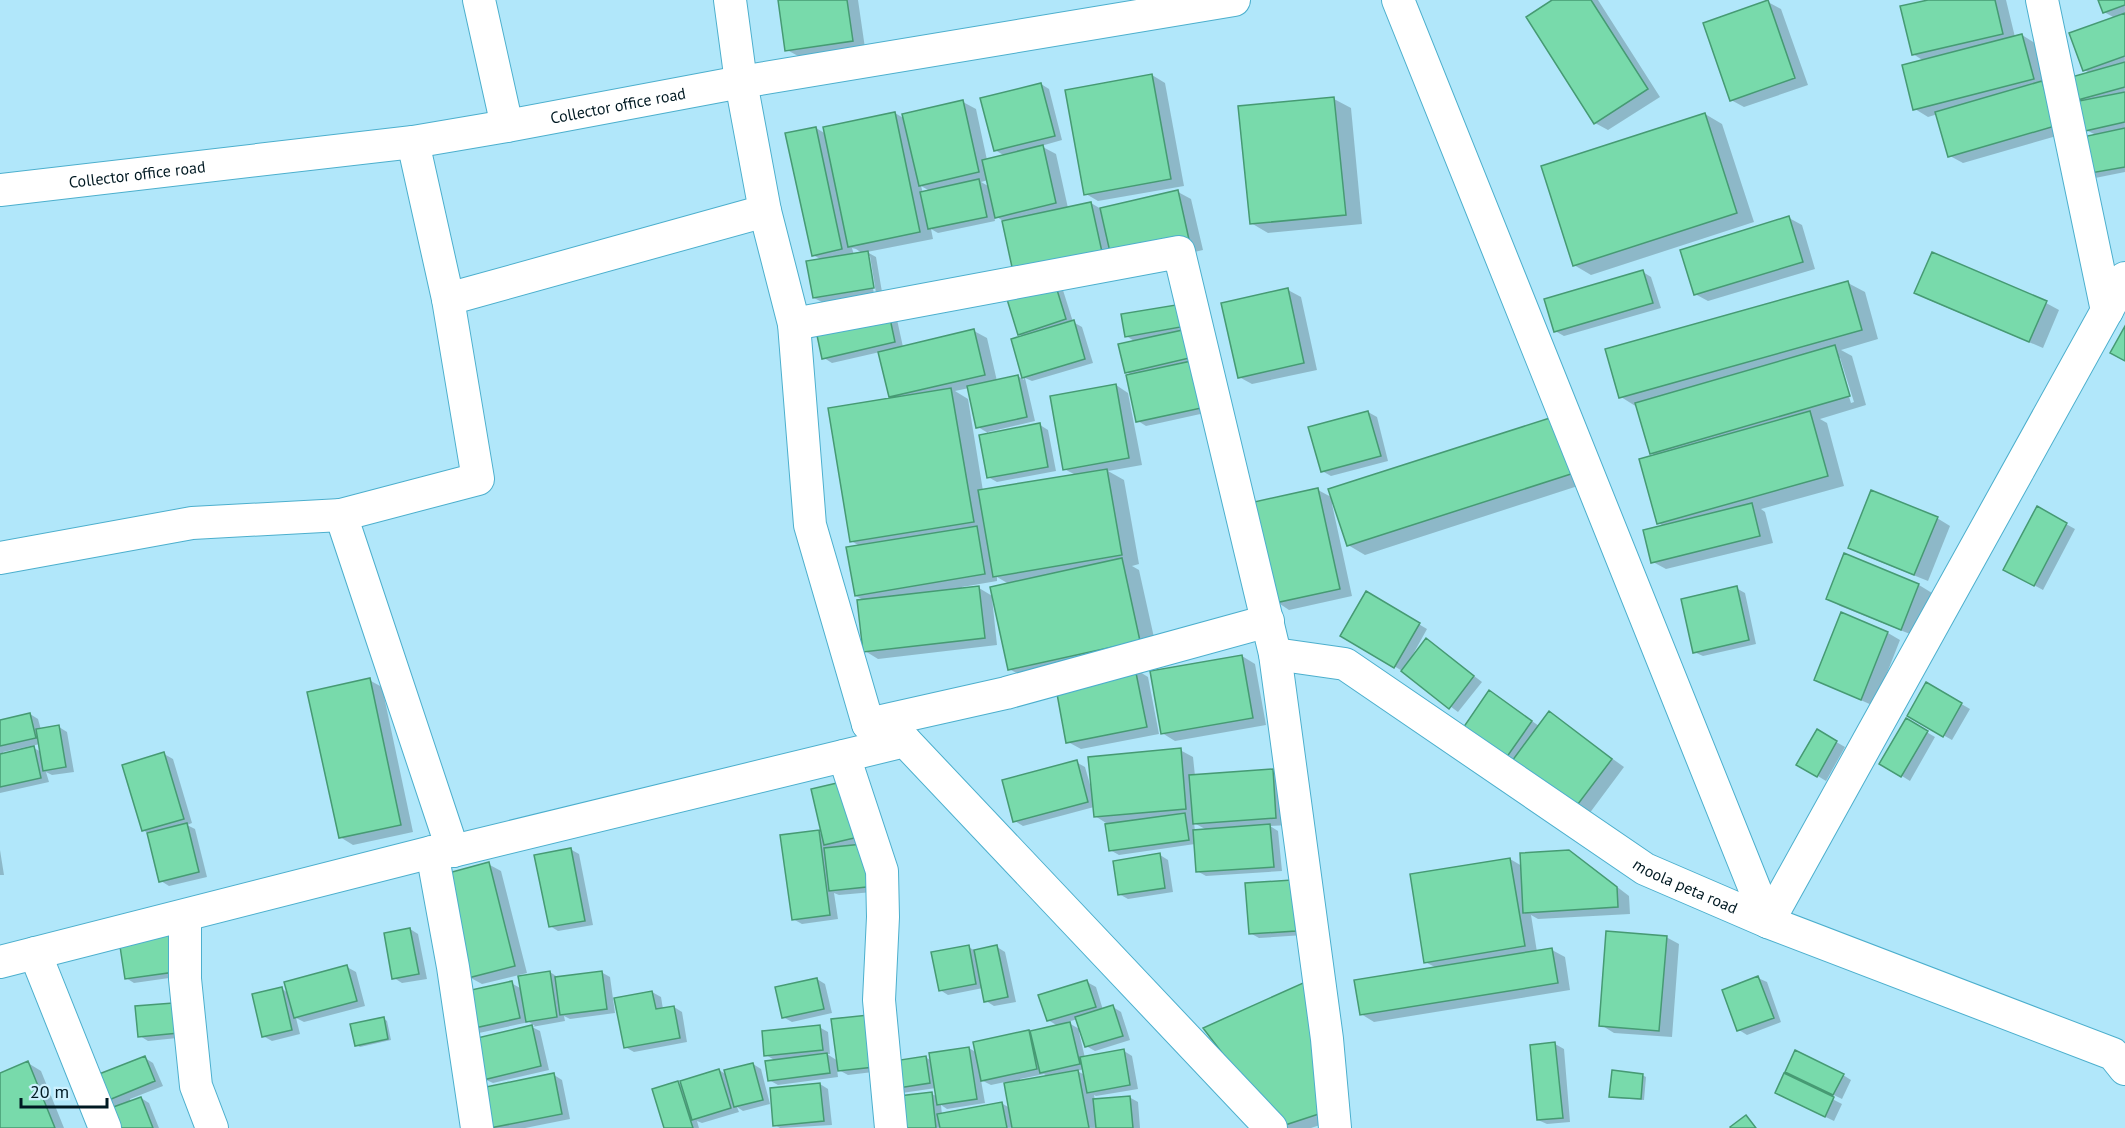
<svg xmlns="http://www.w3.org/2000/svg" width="2125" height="1128" viewBox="0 0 2125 1128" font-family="'PT Sans',sans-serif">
<rect width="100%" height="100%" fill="#b1e7fa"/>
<!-- shadow -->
<path fill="#0003" fill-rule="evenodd" d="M780,0H858L865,48L800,57L787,50Z
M1555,0H1598L1660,97L1608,130L1595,123Z
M1935,0H2006L2015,37L2022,35L2035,43L2067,133L1963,163L1950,156L1938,114L1928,117L1915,109L1924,61L1913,54Z
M2100,0H2125V172L2095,178L2086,173L2096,135L2086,130L2075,100L2090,73L2084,70L2115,18L2104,12Z
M1768,2L1781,9L1808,85L1744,107L1731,100Z
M1152,75L1165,83L1184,186L1098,201L1086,194Z
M1041,84L1049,89L1062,140L1041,146L1056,154L1068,208L1091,203L1101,209L1178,192L1191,199L1203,250L1126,268L1062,287L1073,322L1082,327L1093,363L1032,381L1025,378L1035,421L988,432V433L978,427L969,388L955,391L968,399L983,491L1076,475L1064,469L1116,385L1128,393L1142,465L1108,471L1124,480L1139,564L1132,566L1139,570L1157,651L1026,678L1009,669L994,598H992L997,645L878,659L865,651V601L856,596L860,546L851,541L895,399L890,396L880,352L832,363L824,358L896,315L903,347L974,331L987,338L997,381L1018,376L1024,380L1013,340L1024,336L1019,334L1016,280L1003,221L994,215L995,221L938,233L931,229L933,239L867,252L876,257L882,292L876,293L870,256H867L874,294L822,302L814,298L822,260L813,255L816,128L826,134L895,113L905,119L963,102L976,109L987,160L1005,156L995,150ZM988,180L990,187L981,182ZM921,186L930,191L923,193ZM852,248L856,249L862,253L854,255ZM997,577L1009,584L994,597L979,588L963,590L962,587L997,581Z
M1334,99L1351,108L1362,224L1268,233L1251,223Z
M1705,114L1722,124L1754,222L1591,275L1574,265Z
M1789,218L1802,225L1815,269L1708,301L1695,294Z
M1643,272L1651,277L1661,308L1564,336L1555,331Z
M1848,283L1865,292L1878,339L1841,350L1852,356L1866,405L1820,419L1827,423L1844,486L1761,509L1765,512L1773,543L1666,569L1653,562L1664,526L1658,523L1656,456L1651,453L1637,407L1621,397ZM1837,358H1840L1854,402L1851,403Z
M1288,290L1301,297L1317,370L1252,384L1239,377Z
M1916,293L2046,303L2059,310L2043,348L1929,300Z
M1188,304L1214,411L1146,426L1138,421L1132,375L1126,372L1136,342L1126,336Z
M1368,412L1377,417L1388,461L1331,476L1322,471Z
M1553,419L1587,483L1365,555L1348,545L1335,503L1332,504L1352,596L1289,610L1277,602L1318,490L1333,498Z
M1040,425L1048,430L1056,471L997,482L988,477Z
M2037,508L2075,529L2043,590L2005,569Z
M1937,518L1950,526L1928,581L1863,555L1850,548Z
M1845,555L1919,585L1932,593L1915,636L1840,606L1828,598Z
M1736,588L1745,593L1756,644L1703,656L1694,652Z
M1366,593L1427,629L1411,658L1412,659L1427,640L1482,682L1458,712L1404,672L1342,635Z
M1842,614L1888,633L1900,640L1874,706L1816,680Z
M1242,656L1255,664L1266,725L1175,741L1162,733Z
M1135,669L1148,677L1159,734L1081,749L1068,742Z
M369,680L382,687L413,832L353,845L340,837Z
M1927,684L1970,709L1952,740L1909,716Z
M1498,697L1539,726L1549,713L1624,767L1589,814L1505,760Z
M30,714L38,719L41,730L59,727L67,732L74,772L52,775L46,772L49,782L0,793V721ZM40,744L41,752L34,748L3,754V752Z
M1906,720L1935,737L1910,781L1881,763Z
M1817,731L1845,747L1826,781L1798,764Z
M1180,750L1193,757L1195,776L1273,771L1286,778L1289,825L1270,826L1278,831L1282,871L1206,876L1197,871L1195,844L1119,855L1110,850L1106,823L1095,816L1094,807L1023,826L1015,821L1076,762L1085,767L1091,788ZM1194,823L1207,830L1195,831Z
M164,754L173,759L192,823L187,825L195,829L207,877L169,886L161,881L149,834L143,830Z
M812,790L871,840L854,844L855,846L884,891L839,895L834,893L838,919L802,924L793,919L818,832L823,835Z
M570,849L579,854L593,925L558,931L550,926Z
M0,850L4,875H0Z
M1569,852L1582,860L1629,896L1630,914L1538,919L1531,915L1537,952L1552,950L1565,957L1570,990L1374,1022L1361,1014L1437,968L1425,962L1510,859L1522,866Z
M1160,855L1168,860L1173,892L1128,899L1119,894Z
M488,864L501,871L527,973L482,984L469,977Z
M1291,881L1304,935L1259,938L1250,933Z
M410,929L418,934L427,979L402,983L394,978Z
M1666,937L1679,944L1672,1037L1614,1033L1601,1025Z
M121,941L190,975L134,983L126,978Z
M968,947L976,951L997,947L1005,952L1016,1002L994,1006L986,1001L983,988L948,995L940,990Z
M347,967L356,972L365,1006L304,1022L296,1018L300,1034L272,1041L263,1036L282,989L288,993Z
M550,972L559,978L601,972L610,977L615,1013L570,1019L564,1016L565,1021L532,1027L540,1031L549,1070L493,1083L484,1079L475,1040L535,1026L529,1022L479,1033L471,1028L511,983L522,989Z
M1758,978L1767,982L1781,1022L1747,1035L1739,1030Z
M817,979L825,984L832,1013L792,1022L783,1017Z
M1087,982L1096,987L1103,1010L1113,1007L1121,1012L1130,1040L1095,1051L1086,1046L1082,1031L1079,1032L1085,1058L1124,1051L1132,1056L1138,1089L1096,1096L1094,1095L1095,1101L1129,1097L1138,1102L1140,1128H895L932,1094L938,1097L936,1088L902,1093L890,1070L848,1075L837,1069L838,1077L778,1085L769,1080L776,1061L766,1055L819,1027L828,1032L830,1054H827L838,1061L891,1063L925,1057L932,1061L969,1048L977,1053L975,1043L1058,1026L1048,1020ZM1078,1019L1081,1030L1067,1022ZM1084,1069L1085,1075L1077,1071ZM1044,1074L1048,1077L1021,1082L1020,1079ZM981,1080L991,1085L1005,1082L1010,1108L1001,1103L942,1115L941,1105L947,1109L985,1103Z
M652,992L661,997L663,1009L674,1007L682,1012L687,1042L634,1052L625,1047Z
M137,1008L197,1036L148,1041L140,1036Z
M383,1018L387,1021L391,1040L360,1047L356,1045Z
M1205,1029L1341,1118L1311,1128H1283Z
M1555,1044L1564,1049L1570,1122L1547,1124L1538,1120Z
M145,1058L153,1063L163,1086L130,1099L131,1102L141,1098L149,1103L159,1128H114L117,1108L105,1101Z
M28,1063L41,1071L64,1128H0V1074Z
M753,1064L761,1069L770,1104L743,1111L737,1107L739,1112L702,1123L697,1121L699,1128H666L677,1082L683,1086L719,1070L727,1075Z
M554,1075L562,1080L570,1119L525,1128H491Z
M1642,1075L1646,1077L1644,1100L1615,1098L1611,1096Z
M1785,1075L1842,1104L1834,1121L1785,1097Z
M1843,1075L1851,1080L1842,1099L1795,1076Z
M820,1084L828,1089L832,1125L780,1128L775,1125Z"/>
<!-- building -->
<path fill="#78daab" stroke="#469a73" stroke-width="1.5" d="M778,0H847L853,41L785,51Z
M1552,0H1591L1648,89L1594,124L1526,17Z
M1768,0L1795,78L1730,101L1703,23Z
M1928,0H1995L2003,34L1912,55L1900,6Z
M2098,0H2125V5L2103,13Z
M2125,13V56L2083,71L2069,33Z
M2022,34L2034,79L1913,110L1902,65Z
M2125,62V87L2074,101L2068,78Z
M1152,74L1171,179L1084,195L1065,90Z
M2042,81L2055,126L1948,157L1935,112Z
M1041,83L1055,136L994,151L980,98Z
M2125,92V122L2085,131L2079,101Z
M1334,97L1346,215L1250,224L1238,106Z
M963,100L979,172L919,186L902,114Z
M895,112L920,232L848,247L823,127Z
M1705,113L1737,213L1573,266L1541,166Z
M816,127L842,249L812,256L785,133Z
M2125,128V167L2085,174L2078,138Z
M1043,145L1056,203L995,218L982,160Z
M979,179L987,217L928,229L920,192Z
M1178,190L1190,244L1112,261L1100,208Z
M1091,202L1104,261L1015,281L1002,221Z
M1789,216L1803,262L1694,295L1680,250Z
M868,251L874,288L813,298L806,261Z
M1932,252L2047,301L2029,342L1914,293Z
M1643,270L1653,303L1554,332L1544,299Z
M1054,280L1066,319L1018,335L1006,296Z
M1848,281L1862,330L1619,398L1605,349Z
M1288,288L1304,363L1238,378L1221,303Z
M1188,303L1192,325L1125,337L1121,314Z
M888,309L895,342L822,359L815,326Z
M1074,320L1085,359L1022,378L1011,339Z
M2125,326V361L2110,353Z
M1192,328L1198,356L1125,373L1118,344Z
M974,329L985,375L889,397L878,352Z
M1835,345L1850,396L1650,454L1635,403Z
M1196,360L1206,407L1136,422L1126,375Z
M1018,375L1027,417L976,428L967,386Z
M1116,384L1129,458L1063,470L1050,396Z
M951,388L974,522L850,542L828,408Z
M1368,411L1381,456L1321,472L1308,427Z
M1810,411L1828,476L1657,524L1639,459Z
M1553,417L1571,474L1347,546L1328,489Z
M1040,423L1048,467L987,478L979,435Z
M1107,469L1122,555L993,577L978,490Z
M1318,488L1340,589L1275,603L1254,502Z
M1871,490L1938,517L1914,575L1848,548Z
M1752,503L1760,536L1651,563L1643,530Z
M2037,506L2067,523L2034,586L2003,570Z
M977,526L985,574L855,596L846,547Z
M1844,553L1919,584L1901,630L1826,599Z
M1122,558L1140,641L1008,670L990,587Z
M979,586L985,638L863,652L857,600Z
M1737,586L1749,640L1693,653L1681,599Z
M1366,591L1420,623L1394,668L1340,636Z
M1841,612L1888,632L1861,700L1814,680Z
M1426,638L1474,676L1449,709L1401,671Z
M1242,655L1253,718L1161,734L1150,671Z
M1135,668L1147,727L1066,743L1055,683Z
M370,678L401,825L339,838L307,692Z
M1926,682L1962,703L1943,737L1907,716Z
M1489,690L1532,721L1504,761L1461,731Z
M1549,711L1612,759L1575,808L1512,761Z
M30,713L36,738L0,746V720Z
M1906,718L1928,731L1901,777L1879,764Z
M59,725L66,767L43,771L36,729Z
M1817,729L1837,741L1817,777L1796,765Z
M34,746L41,778L0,787V754Z
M1181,748L1186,809L1094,817L1088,757Z
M164,752L184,819L142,831L122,765Z
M1077,760L1088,802L1013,822L1002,780Z
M1273,769L1276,818L1193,824L1189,775Z
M850,780L863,836L824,845L811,789Z
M1185,813L1189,840L1109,851L1105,824Z
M187,823L199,872L159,882L147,833Z
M1270,824L1274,867L1196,872L1193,830Z
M819,830L830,915L792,920L780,835Z
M872,843L876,886L829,891L824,848Z
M571,848L585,921L549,927L534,855Z
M1569,850L1617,887L1618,907L1523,913L1520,853Z
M1160,853L1165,888L1118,895L1113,861Z
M1510,858L1525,946L1424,963L1410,874Z
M489,862L515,966L468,978L441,875Z
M1292,880L1296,931L1249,934L1245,883Z
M410,928L419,974L392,979L384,933Z
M1606,931L1667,936L1659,1031L1599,1026Z
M177,932L182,971L125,979L119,940Z
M969,945L976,984L939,991L931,952Z
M997,945L1008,997L984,1002L974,950Z
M1552,948L1558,983L1360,1015L1354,980Z
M347,965L357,1001L294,1018L284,982Z
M550,971L557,1017L526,1022L518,976Z
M602,971L607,1009L560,1015L555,977Z
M1758,976L1774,1018L1737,1031L1722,990Z
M817,978L824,1009L782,1018L775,987Z
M1312,979L1328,1111L1279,1127L1203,1028Z
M1087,980L1096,1007L1047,1021L1038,995Z
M512,981L520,1018L470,1029L462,992Z
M282,987L292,1030L262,1037L252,994Z
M652,991L656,1009L674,1006L680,1038L624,1048L614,998Z
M186,1002L189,1032L138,1037L135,1006Z
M1113,1005L1123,1036L1085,1047L1075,1017Z
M878,1014L884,1066L838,1071L831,1019Z
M384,1017L388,1039L355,1046L350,1024Z
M1070,1022L1080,1064L1040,1073L1030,1031Z
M532,1025L541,1066L483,1080L473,1039Z
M820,1025L823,1050L764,1056L762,1031Z
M1029,1030L1037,1069L981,1081L973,1042Z
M1555,1042L1563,1118L1537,1120L1530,1045Z
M969,1047L977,1099L937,1105L929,1053Z
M1124,1049L1130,1085L1087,1093L1080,1057Z
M1795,1050L1844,1074L1833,1095L1785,1072Z
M827,1053L830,1073L768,1081L765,1061Z
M145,1056L155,1081L104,1102L94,1076Z
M926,1056L930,1083L892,1089L887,1062Z
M28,1061L55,1128H0V1073Z
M753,1063L763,1100L734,1107L724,1070Z
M719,1069L731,1108L692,1120L680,1081Z
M1078,1070L1089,1128H1012L1004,1083Z
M1612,1070L1643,1074L1641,1099L1609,1097Z
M554,1073L562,1114L490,1128L481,1088Z
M1784,1073L1834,1097L1825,1117L1775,1093Z
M678,1081L693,1128H664L652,1089Z
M820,1083L824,1121L773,1126L770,1088Z
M932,1092L936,1128H894L890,1097Z
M1130,1096L1133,1128H1096L1093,1099Z
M141,1097L153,1128H112L105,1110Z
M1002,1102L1007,1128H940L937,1114Z
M1746,1115L1756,1128H1731L1730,1127Z"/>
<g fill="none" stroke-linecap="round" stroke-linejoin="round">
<defs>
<g id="minor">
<path d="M479,0L507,126"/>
<path d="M730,0L741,82L765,211L794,324L810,525L868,724L905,741"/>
<path d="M1398,0L1768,922"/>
<path d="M2042,0L2107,311"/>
<path d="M413,142L448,299L478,479L341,515L453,851"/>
<path id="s1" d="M0,190L413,142L507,126L741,82L1234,0"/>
<path d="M448,299L765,211"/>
<path d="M794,324L1179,252L1275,654L1327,1039L1335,1128"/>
<path d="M0,558L192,523L341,515"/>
<path id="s2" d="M1275,654L1345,664L1645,869L1768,922L2113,1054L2125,1069"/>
<path d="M868,724L1006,693L1268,621"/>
<path d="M844,756L882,871L883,917L879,1000L891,1128"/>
<path d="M432,852L453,967L477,1128"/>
<path d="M185,916V979L196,1086L212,1128"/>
<path d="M1768,922L2125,278"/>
<path d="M35,953L105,1128"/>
<path d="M0,962L432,852L453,851L905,741L1271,1128"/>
</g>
</defs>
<!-- minor casing -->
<use href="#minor" stroke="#4cafcd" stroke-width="34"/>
<!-- minor -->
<use href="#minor" stroke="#fff" stroke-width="32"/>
</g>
<g text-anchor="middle" stroke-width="4.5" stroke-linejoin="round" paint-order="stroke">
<!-- street labels -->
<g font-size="16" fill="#001922" stroke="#cef1fe">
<text dy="6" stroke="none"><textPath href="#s1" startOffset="624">Collector office road</textPath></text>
<text dy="6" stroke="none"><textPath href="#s1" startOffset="138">Collector office road</textPath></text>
<text dy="6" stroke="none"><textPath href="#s2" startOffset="478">moola peta road</textPath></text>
</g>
</g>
<!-- scale -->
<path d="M21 1098v9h86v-9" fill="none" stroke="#001922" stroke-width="3"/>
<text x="30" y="1098" font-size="18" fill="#001922" stroke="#cef1fe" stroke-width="4.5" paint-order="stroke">20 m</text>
</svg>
